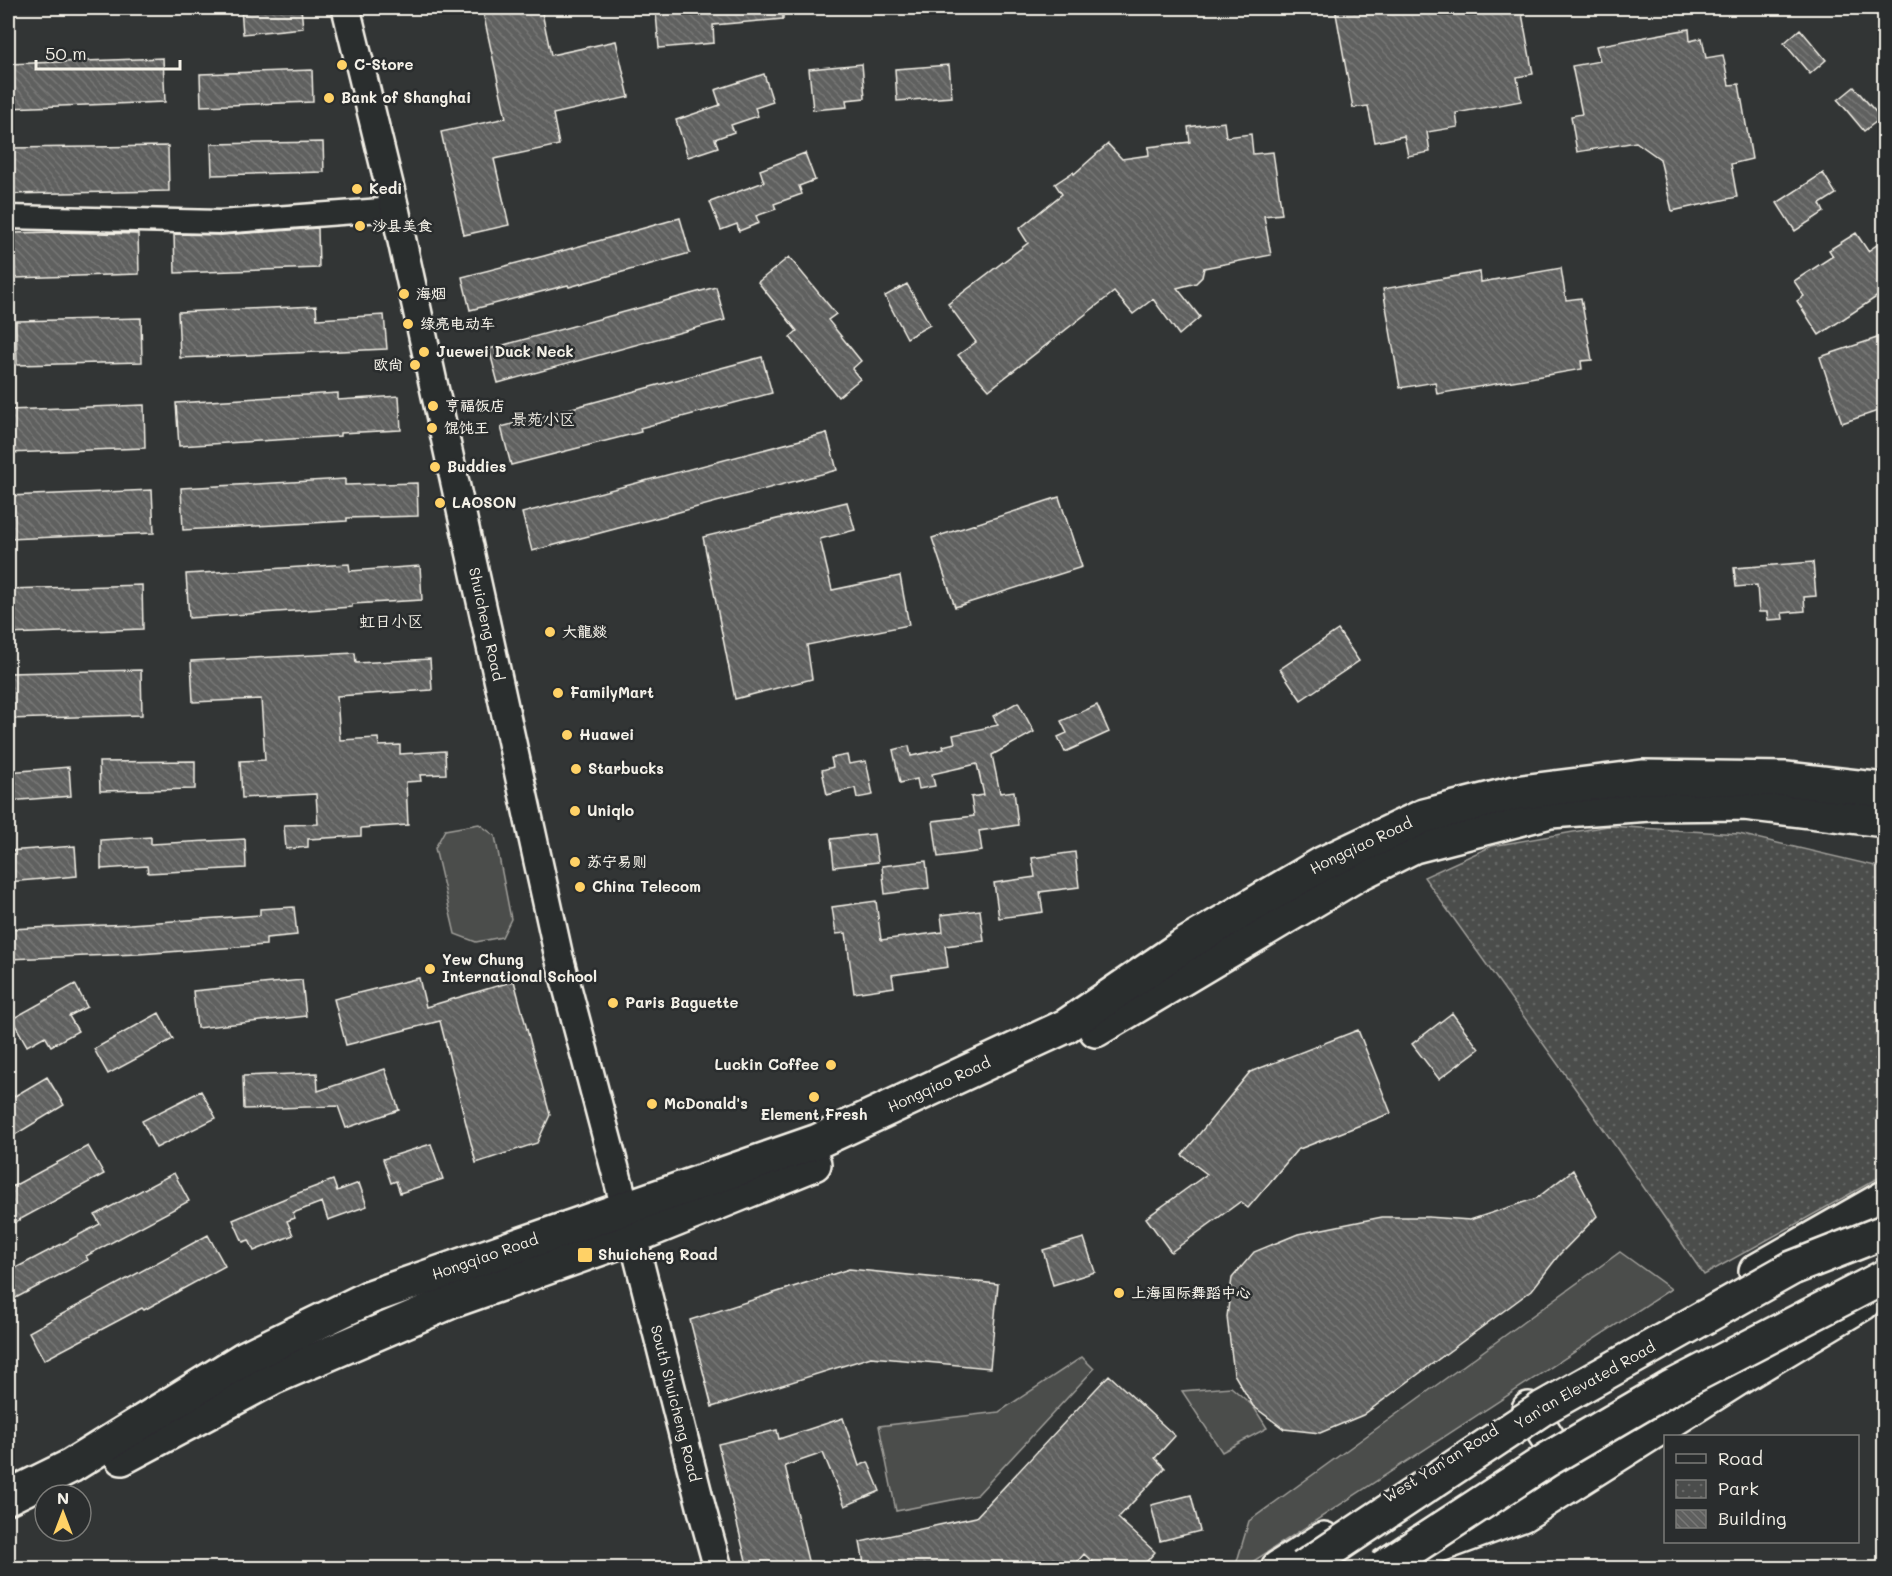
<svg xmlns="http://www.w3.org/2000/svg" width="1892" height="1576" viewBox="0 0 1892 1576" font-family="Mali,'LXGW WenKai TC',sans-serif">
<defs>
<pattern id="park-dots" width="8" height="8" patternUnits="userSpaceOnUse" patternTransform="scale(1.5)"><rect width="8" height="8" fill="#4b4d4c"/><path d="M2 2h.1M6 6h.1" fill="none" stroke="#666766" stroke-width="1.8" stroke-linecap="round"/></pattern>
<pattern id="building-back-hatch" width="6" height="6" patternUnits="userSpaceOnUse" patternTransform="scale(1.5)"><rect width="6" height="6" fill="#5f605f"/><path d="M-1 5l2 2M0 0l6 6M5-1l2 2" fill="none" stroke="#777776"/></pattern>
</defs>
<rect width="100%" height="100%" fill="#323535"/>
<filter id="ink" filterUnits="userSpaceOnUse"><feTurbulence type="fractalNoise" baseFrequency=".0167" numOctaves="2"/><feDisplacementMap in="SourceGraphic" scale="12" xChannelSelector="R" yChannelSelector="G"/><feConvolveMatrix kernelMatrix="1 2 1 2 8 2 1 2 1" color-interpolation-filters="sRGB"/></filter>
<g filter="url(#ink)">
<!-- grass -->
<path fill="#4b4d4c" stroke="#a09f9a" stroke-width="1.5" d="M479,824L495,836L511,919L502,937L476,942L455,934L435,848L445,830Z
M1620,1252L1671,1289L1243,1568H1235L1249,1521Z
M1082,1357L1094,1369L977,1495L896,1511L879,1426L999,1412Z
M1231,1387L1253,1406L1267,1428L1222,1452L1182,1391Z"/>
<!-- park -->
<path fill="url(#park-dots)" stroke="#a09f9a" stroke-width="1.5" d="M1608,826L1739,834L1884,868V1175L1704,1275L1587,1105L1424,877L1492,846Z"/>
<!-- building -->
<path fill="url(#building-back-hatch)" stroke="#f4f1e8" stroke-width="1.5" d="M241,8H301L303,28L243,34Z
M482,8H541L551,55L616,41L629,97L553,114L559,145L494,159L509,225L464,235L441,132L506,118Z
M709,8H783V19L713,25L714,43L659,48L656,13L709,9Z
M1335,8H1442L1443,11L1464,8H1521L1533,74L1517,77L1521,101L1456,113L1458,127L1427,132L1430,152L1408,156L1404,136L1375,142L1368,106L1353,108Z
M1689,29L1690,41L1702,38L1706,58L1723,55L1729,85L1739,84L1752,159L1731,164L1737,197L1672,211L1660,159L1636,142L1577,152L1571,116L1582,114L1572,66L1600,61L1596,46Z
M1800,29L1826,60L1810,74L1784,43Z
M163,58L165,102L8,108V64Z
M862,64L865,98L846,100L847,107L813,110L809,69Z
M949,65L952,97L897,101L895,69Z
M312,70L313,102L201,106L200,74Z
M764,74L773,102L755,108L758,116L731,125L734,132L715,139L718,147L688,157L676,120L720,105L715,90Z
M1854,87L1881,118L1864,131L1838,100Z
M1224,122L1226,137L1251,134L1253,154L1273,152L1282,214L1264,216L1271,255L1204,268L1202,277L1196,283L1177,288L1200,317L1179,335L1153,299L1133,314L1114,292L989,390L958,355L976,342L948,304L1028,243L1019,229L1062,194L1055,184L1073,172L1074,174L1108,144L1122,159L1149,155L1148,147L1190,142L1188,127Z
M323,142L324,172L212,175L211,144Z
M168,146L169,191L8,194V148Z
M805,153L815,180L799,186L802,194L774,204L776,209L756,216L759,223L739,231L737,224L721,230L710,202L764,182L760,170Z
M1823,173L1836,194L1820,204L1824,212L1795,231L1777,203Z
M680,218L690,253L569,287L568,285L470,310L462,277L544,256Z
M318,228L319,268L175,273L174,234L221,235Z
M56,232L138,234L139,274L15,278L13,233Z
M1856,233L1868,251L1884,240V292L1819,335L1797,301L1804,296L1794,281L1833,256L1829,250Z
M789,257L836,314L828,320L861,361L852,369L860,379L838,397L790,337L797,331L758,282Z
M1561,268L1566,300L1581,298L1592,360L1581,361L1582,369L1437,394L1435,382L1400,388L1383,289L1480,272L1481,282Z
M907,284L930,325L907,338L885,296Z
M716,287L725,320L498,383L489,349Z
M316,306L317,319L384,315L387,349L180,358L178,312Z
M141,318L142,362L17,365L16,321Z
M1880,337L1884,349V409L1842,423L1820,357Z
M762,357L772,393L640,428L641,432L511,465L501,427Z
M338,393V400L399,396L401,430L340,433V436L179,446L176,403Z
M144,405L145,448L8,453V410Z
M827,433L837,470L532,551L522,513Z
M345,479V485L417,483L418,516L347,518V521L183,530L181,488Z
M152,490L154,533L8,539V496Z
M1059,497L1082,567L955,607L932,538Z
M847,502L855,530L820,539L832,590L900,576L909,625L807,645L812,679L735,699L703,537Z
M1813,562L1816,596L1804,597L1805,611L1782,613L1783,619L1768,620L1767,612H1759L1757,585L1736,587L1734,568Z
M349,564L350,571L420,566L422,600L352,604V607L189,618L186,574Z
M142,585L143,629L8,634V589Z
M1338,630L1359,661L1301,700L1280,669Z
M355,653L356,663L430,659L432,690L337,696L340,740L378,738L379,746L400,745V754L445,751L446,774L420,775L421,781L406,782L408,825L361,828V836L308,839V847L286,849L284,825L318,824L316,794L242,798L240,761L265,760L261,699L193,702L191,661Z
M141,670L142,715L8,719V673Z
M1018,702L1034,732L992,755L1000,793L1014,791L1018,825L979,831L982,851L938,857L933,821L974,816L971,797L984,795L977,764L932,774L935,786L919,789L917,779L900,783L893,750L909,746L911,756L944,749L943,746L955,743L953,735L998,725L993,716Z
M1097,705L1109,732L1065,752L1058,737L1067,733L1061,721Z
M847,755L849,764L866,761L873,795L857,798L855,788L827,795L822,770L833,767L831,758Z
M195,761V789L100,791L99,762Z
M69,767L71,796L8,801V772Z
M874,834L878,862L834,867L831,839Z
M151,837V844L245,839L246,868L148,873L147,866L101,869V840Z
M75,846L77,876L8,882V851Z
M1075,852L1079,887L1040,892L1043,912L999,918L994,883L1035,877L1032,858Z
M926,861L929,888L885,894L882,866Z
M876,901L881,940L943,932L941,915L980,910L984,941L945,946L948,967L892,975L894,987L854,993L846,933L836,934L832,907Z
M294,907L297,935L266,938V945L139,954L8,959V929L130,924L260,915V909Z
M419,978L426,1007L514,981L550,1115L537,1143L476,1163L440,1021L346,1045L334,999Z
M302,980L306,1016L197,1028L193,991Z
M75,984L87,1007L69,1016L78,1031L51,1046L45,1036L27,1046L12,1019Z
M159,1013L173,1039L108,1074L94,1049Z
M1452,1013L1479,1049L1439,1079L1412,1044Z
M1358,1030L1391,1113L1297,1150L1248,1208L1240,1202L1171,1252L1146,1218L1207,1174L1182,1155L1250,1072Z
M385,1069L399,1110L346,1128L338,1106L244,1109L243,1076L317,1073L318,1091Z
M47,1077L64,1105L8,1139V1100Z
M201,1091L216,1118L156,1148L142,1121Z
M431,1144L443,1179L400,1193L396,1181L391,1183L383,1159Z
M88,1146L104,1174L8,1226V1189Z
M1573,1170L1597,1216L1559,1255L1532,1290L1363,1415L1320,1433L1284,1429L1253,1406L1234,1374L1227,1317L1232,1278L1254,1252L1298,1234L1382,1217H1428L1470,1220L1537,1198Z
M174,1173L189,1201L86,1256L88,1260L8,1302V1272L100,1224L95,1215Z
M333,1180L337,1191L359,1183L367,1206L328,1220L322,1202L293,1213L295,1218L287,1221L293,1235L254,1251L249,1240L243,1242L233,1220L293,1195Z
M208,1235L225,1266L144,1310L142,1308L44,1360L29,1332Z
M1084,1238L1095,1272L1053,1285L1043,1250Z
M849,1269L998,1284L990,1368L871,1357L712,1407L690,1320Z
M1109,1375L1175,1436L1155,1458L1165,1468L1118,1518L1155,1552L1140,1569H1100L1084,1554L1071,1569H865L860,1542L976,1517Z
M843,1418L859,1466L868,1462L880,1491L845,1506L823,1453L785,1466L810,1569H748L718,1444L777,1430L779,1439Z
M1191,1495L1200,1531L1160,1541L1151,1505Z"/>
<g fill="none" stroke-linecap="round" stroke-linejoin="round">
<defs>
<path id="minor" d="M8,217L220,222L395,209"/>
<g id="tertiary">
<path id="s1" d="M346,8L395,209L559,957L633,1237L702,1510L718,1568"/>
</g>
<g id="primary">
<path d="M1096,1030L1356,875L1414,846L1550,811L1650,804L1744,803L1884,820"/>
<path d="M1756,1271L1884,1198"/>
<path d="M1529,1409L1560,1457"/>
<path d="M122,1458L274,1377L452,1301L633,1237L814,1164"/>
<path id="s2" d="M8,1497L71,1466L245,1358L370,1297L818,1141L1066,1026L1183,946L1322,864L1424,816L1515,793L1642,777L1786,779L1884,790"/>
<path d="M1415,1554L1522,1515L1753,1369L1863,1303"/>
<path d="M1278,1568L1324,1539"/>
</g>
</defs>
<!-- minor casing -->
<use href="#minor" stroke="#f4f1e8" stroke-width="27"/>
<!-- tertiary casing -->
<use href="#tertiary" stroke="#f4f1e8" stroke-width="32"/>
<!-- primary casing -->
<use href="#primary" stroke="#f4f1e8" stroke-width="38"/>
<!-- minor -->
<use href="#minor" stroke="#2a2d2e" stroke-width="22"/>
<!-- tertiary -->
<use href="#tertiary" stroke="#2a2d2e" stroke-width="27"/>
<!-- primary -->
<use href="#primary" stroke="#2a2d2e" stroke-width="33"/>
<defs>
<g id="trunk-bridge">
<path id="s3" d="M1303,1568L1543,1408L1792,1268L1884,1232"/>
<path d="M1382,1568L1547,1460L1670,1388L1884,1277"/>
</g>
</defs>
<!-- trunk-bridge casing -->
<use href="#trunk-bridge" stroke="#f4f1e8" stroke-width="38" stroke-linecap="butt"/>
<!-- trunk-bridge -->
<use href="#trunk-bridge" stroke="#2a2d2e" stroke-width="33"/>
</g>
</g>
<!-- markers -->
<g fill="#ffd166" stroke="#2a2d2e" stroke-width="2">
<circle cx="342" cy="65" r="6"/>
<circle cx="329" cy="98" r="6"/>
<circle cx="357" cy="189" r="6"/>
<circle cx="360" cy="226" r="6"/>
<circle cx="404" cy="294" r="6"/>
<circle cx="408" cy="324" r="6"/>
<circle cx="424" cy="352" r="6"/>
<circle cx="415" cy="365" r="6"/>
<circle cx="433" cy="406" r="6"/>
<circle cx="432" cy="428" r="6"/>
<circle cx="435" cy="467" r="6"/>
<circle cx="440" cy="503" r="6"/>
<circle cx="550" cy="632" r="6"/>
<circle cx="558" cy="693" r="6"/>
<circle cx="567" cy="735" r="6"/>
<circle cx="576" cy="769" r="6"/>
<circle cx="575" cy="811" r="6"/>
<circle cx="575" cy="862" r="6"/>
<circle cx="580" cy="887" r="6"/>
<circle cx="430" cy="969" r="6"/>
<circle cx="613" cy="1003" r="6"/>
<circle cx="831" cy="1065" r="6"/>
<circle cx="814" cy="1097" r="6"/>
<circle cx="652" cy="1104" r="6"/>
<rect x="577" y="1247" width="16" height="16" rx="3"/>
<circle cx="1119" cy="1293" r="6"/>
</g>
<g text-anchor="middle" stroke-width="5" stroke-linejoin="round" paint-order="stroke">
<!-- poi labels -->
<g font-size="15" font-weight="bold" fill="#f4f1e8" stroke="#2a2d2e" text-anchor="start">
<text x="354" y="70">C-Store</text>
<text x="341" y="103">Bank of Shanghai</text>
<text x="369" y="194">Kedi</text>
<text x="372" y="231">沙县美食</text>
<text x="416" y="299">海烟</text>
<text x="420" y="329">绿亮电动车</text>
<text x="436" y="357">Juewei Duck Neck</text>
<text x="403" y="370" text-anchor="end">欧尚</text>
<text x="445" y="411">亨福饭店</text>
<text x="444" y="433">馄饨王</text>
<text x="447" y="472">Buddies</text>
<text x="452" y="508">LAOSON</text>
<text x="562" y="637">大龍燚</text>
<text x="570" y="698">FamilyMart</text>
<text x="579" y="740">Huawei</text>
<text x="588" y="774">Starbucks</text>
<text x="587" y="816">Uniqlo</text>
<text x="587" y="867">苏宁易则</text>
<text x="592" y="892">China Telecom</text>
<text x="442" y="965">Yew Chung<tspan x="442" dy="17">International School</tspan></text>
<text x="625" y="1008">Paris Baguette</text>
<text x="819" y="1070" text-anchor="end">Luckin Coffee</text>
<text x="664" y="1109">McDonald's</text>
<text x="814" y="1120" text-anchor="middle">Element Fresh</text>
<text x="598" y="1260">Shuicheng Road</text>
<text x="1131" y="1298">上海国际舞蹈中心</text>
</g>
<!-- street labels -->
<g font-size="15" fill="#f4f1e8" stroke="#2a2d2e">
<text dy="5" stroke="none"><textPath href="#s1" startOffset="632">Shuicheng Road</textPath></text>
<text dy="5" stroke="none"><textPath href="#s2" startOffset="1508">Hongqiao Road</textPath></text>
<text dy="5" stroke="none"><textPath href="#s2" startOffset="1022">Hongqiao Road</textPath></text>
<text dy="5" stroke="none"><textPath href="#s2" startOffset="536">Hongqiao Road</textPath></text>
<text dy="5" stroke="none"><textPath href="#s3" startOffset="336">Yan'an Elevated Road</textPath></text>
<text dy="5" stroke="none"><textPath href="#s1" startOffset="1434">South Shuicheng Road</textPath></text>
<text transform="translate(1441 1464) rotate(-32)" y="5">West Yan'an Road</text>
</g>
<!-- neighbourhood labels -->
<g font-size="16" fill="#f4f1e8" stroke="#2a2d2e">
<text x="543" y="425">景苑小区</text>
<text x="391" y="627">虹日小区</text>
</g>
</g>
<!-- margin -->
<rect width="1892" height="1576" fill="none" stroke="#2a2d2e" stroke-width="30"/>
<rect x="15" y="15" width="1862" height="1546" fill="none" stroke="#f4f1e8" stroke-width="2" filter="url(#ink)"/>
<!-- legend -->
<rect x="1664" y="1435" width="195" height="108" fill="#2a2d2e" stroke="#7b7b78" stroke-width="1.5"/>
<rect x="1676" y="1454" width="30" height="9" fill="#2a2d2e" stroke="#7b7b78" stroke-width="1.5"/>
<text x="1718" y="1465" font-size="18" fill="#f4f1e8">Road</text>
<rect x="1676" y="1480" width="30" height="18" fill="url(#park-dots)" stroke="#7b7b78" stroke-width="1.5"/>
<text x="1718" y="1495" font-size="18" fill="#f4f1e8">Park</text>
<rect x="1676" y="1510" width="30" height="18" fill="url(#building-back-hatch)" stroke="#7b7b78" stroke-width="1.5"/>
<text x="1718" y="1525" font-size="18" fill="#f4f1e8">Building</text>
<!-- north arrow -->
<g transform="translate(63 1513)"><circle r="28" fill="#2a2d2e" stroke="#7b7b78" stroke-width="1.5"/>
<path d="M0-4.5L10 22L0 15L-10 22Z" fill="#ffd166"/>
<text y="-9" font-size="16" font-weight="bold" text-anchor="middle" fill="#f4f1e8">N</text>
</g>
<!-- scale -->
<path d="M36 60v9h144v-9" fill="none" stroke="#f4f1e8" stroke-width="3"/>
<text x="45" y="60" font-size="18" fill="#f4f1e8" stroke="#2a2d2e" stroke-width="4.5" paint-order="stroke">50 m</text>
</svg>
